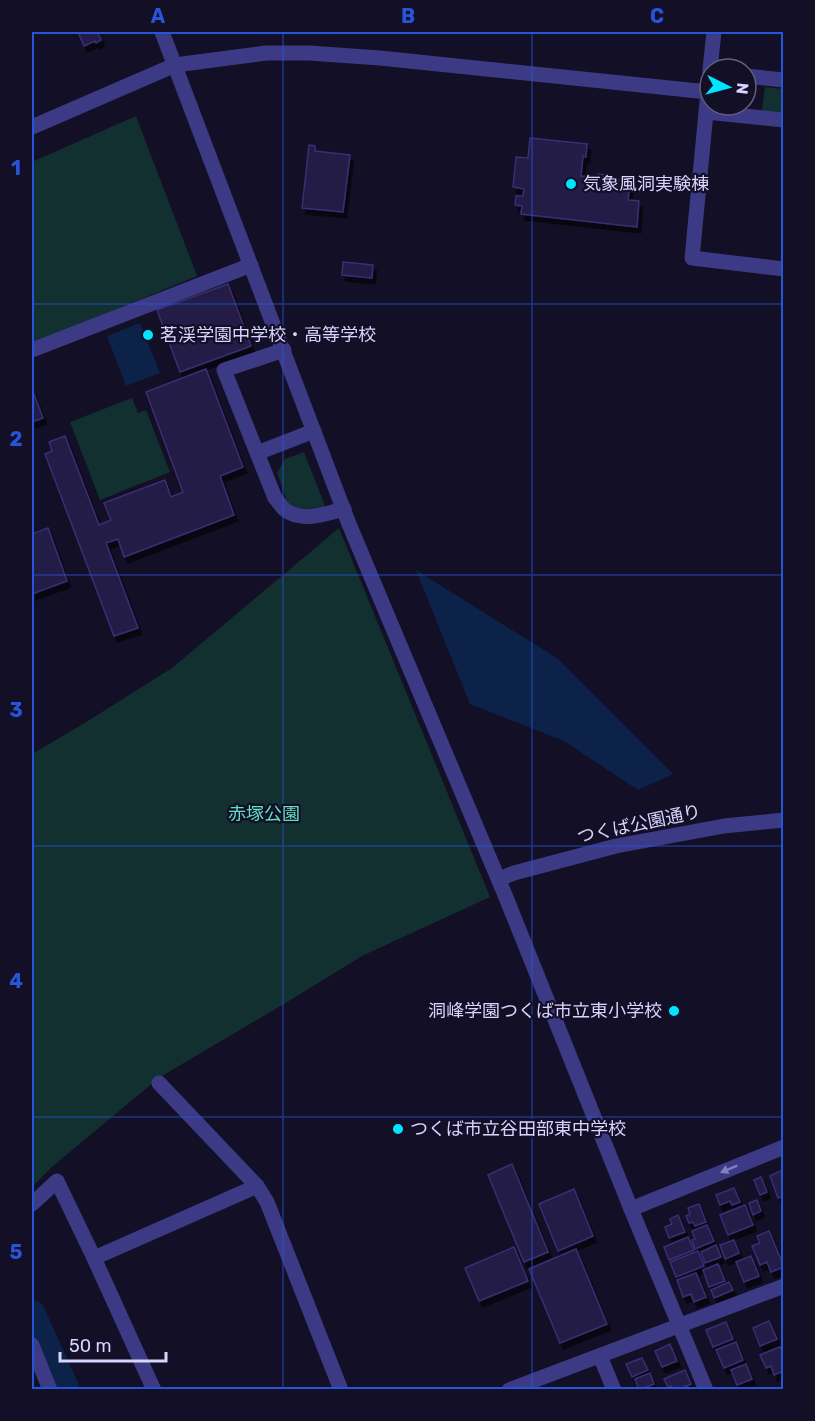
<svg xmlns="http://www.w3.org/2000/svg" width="815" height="1421" font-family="Rubik,'Noto Sans JP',sans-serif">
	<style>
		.green { fill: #12302f }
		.water { fill: #0c2248 }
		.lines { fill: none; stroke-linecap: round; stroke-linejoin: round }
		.river { stroke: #0c2248; stroke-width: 26 }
		.building { fill: #241b47; stroke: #3b2d73; stroke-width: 1.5; filter: url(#shadow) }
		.minor { stroke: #3d3a85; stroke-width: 15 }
		.oneway { fill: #837fbc }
		.grid { fill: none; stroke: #2655da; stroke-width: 1.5; stroke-opacity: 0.55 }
		.poi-dot { fill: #00e5ff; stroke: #130f26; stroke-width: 2 }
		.labels { text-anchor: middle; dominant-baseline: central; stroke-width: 4.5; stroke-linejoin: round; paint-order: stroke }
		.poi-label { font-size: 18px; fill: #d9d4ff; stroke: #130f26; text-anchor: start }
		.park-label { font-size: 18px; fill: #5fe0c0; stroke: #130f26 }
		.street-label { font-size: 18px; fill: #d9d4ff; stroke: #130f26 }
		.neatline { fill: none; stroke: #2655da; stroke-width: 2 }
		.grid-label { font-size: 20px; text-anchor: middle; font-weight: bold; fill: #2655da }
	</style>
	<defs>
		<filter id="shadow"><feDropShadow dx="3.5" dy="6" stdDeviation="0" flood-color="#0009"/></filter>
	</defs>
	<rect width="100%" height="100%" fill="#130f26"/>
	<!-- green -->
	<g class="green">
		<path d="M765,87L783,89V113L762,111Z"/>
		<path d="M136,116L197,276L32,344V162Z"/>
		<path d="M132,398L138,413L146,410L170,472L100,500L70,422Z"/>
		<path d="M304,452L325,506L299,510L288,503L277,473L285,459Z"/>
		<path d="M339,528L490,897L362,956L284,1004L160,1077L53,1166L32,1187V754L83,724L172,668Z"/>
	</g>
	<!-- water -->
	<g class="water">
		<path d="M140,323L160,373L126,386L107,336Z"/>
		<path d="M416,570L557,658L673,774L638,790L564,741L470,704Z"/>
	</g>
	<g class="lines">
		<!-- river -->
		<path class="river" d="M32,1313L67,1390"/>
	</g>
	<!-- building -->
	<g class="building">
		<path d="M78,32H97L101,40L96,43L95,41L84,46Z"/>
		<path d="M530,138L587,144L586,157L583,156L581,176L591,177V175L598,176V174L606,175V178L630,181L628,200L639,201L637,227L521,214L522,206L515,205L516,196H523L524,189L513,187L516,157L528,158Z"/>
		<path d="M309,145L315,146V151L350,155L343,212L302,208Z"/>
		<path d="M343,262L373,265L372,278L342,275Z"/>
		<path d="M228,284L251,346L180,372L157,310Z"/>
		<path d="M206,369L243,467L220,476L234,515L124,557L118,539L106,543L138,628L114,636L45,454L52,451L49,442L65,436L99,525L111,520L104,503L165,480L171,497L183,492L146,392Z"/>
		<path d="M32,389L43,418L32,422Z"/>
		<path d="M48,528L67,581L32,594V534Z"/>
		<path d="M512,1164L548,1252L524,1262L488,1175Z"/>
		<path d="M783,1170L784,1196L778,1198L770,1176Z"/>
		<path d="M761,1177L767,1192L760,1195L754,1180Z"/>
		<path d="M734,1188L740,1202L732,1205L730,1201L720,1205L716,1195Z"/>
		<path d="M574,1189L593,1236L558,1251L539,1204Z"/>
		<path d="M757,1200L761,1211L753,1215L749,1203Z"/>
		<path d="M699,1204L706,1222L695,1226L693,1222L689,1223L686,1216L690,1214L688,1208Z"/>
		<path d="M745,1205L753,1225L728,1235L720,1215Z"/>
		<path d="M678,1215L685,1232L669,1238L665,1227L672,1224L670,1219Z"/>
		<path d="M707,1225L714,1241L695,1249L692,1240L695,1239L692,1231Z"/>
		<path d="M769,1231L784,1267L771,1272L767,1262L760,1265L752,1246L760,1243L757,1236Z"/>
		<path d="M688,1237L694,1250L669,1260L664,1247Z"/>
		<path d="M734,1240L739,1253L725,1259L720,1245Z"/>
		<path d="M716,1245L721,1257L705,1263L701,1252Z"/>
		<path d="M514,1247L528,1281L479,1301L465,1268Z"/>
		<path d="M576,1249L607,1324L560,1343L529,1269Z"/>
		<path d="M698,1251L704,1266L676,1277L670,1262Z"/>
		<path d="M751,1256L759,1276L744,1282L736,1262Z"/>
		<path d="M718,1264L725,1281L709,1287L703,1270Z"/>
		<path d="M696,1273L706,1297L694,1302L691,1294L683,1297L677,1280Z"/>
		<path d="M729,1282L733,1290L714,1298L711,1290Z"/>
		<path d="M769,1321L777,1339L760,1346L753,1328Z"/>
		<path d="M726,1322L733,1339L713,1347L706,1330Z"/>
		<path d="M736,1342L743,1360L724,1368L716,1350Z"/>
		<path d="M670,1344L677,1361L662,1367L655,1351Z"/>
		<path d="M780,1347L784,1355V1371L774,1375L771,1366L766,1368L760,1355Z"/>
		<path d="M642,1358L648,1370L632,1377L626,1364Z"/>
		<path d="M746,1364L752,1379L737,1385L731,1370Z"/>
		<path d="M685,1370L691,1384L678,1390H672L671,1386L668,1387L664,1379Z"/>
		<path d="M650,1373L654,1384L639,1390L635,1379Z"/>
	</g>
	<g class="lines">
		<!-- minor -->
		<g class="minor">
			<path d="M162,32L349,524L505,895L631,1209L706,1390"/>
			<path d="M710,69L714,32"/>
			<path d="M710,71L692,258L784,269"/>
			<path d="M746,76L784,80"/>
			<path d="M706,112L784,120"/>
			<path d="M32,127L175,65L266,53H309L380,58L708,92"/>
			<path d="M32,350L251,265"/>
			<path d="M284,350L224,370L275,498C278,501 281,506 284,509C301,523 325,514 344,509"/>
			<path d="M257,453L314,431"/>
			<path d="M504,877L514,873L616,846L724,826L784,820"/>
			<path d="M159,1083L257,1186L267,1202L341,1390"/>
			<path d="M32,1204L57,1181L94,1258L154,1390"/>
			<path d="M631,1209L784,1147"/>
			<path d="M94,1258L257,1186"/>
			<path d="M32,1345L50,1390"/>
			<path d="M600,1356L614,1390"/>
			<path d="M509,1390L784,1286"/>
		</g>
	</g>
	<!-- one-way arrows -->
	<defs><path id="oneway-solid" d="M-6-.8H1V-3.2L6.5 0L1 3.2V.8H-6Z" transform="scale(1.5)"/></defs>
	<use class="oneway" href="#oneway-solid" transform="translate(729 1169) rotate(158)"/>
	<!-- grid -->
	<path class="grid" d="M283,32V1390M532,32V1390M32,304H784M32,575H784M32,846H784M32,1117H784"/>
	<!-- markers -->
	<g class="poi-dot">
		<circle cx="571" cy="184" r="6"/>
		<circle cx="148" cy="335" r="6"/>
		<circle cx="674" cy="1011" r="6"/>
		<circle cx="398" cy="1129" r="6"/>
	</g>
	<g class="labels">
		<!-- poi labels -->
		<g class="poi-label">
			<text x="583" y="184">気象風洞実験棟</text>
			<text x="160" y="335">茗渓学園中学校・高等学校</text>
			<text x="662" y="1011" text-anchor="end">洞峰学園つくば市立東小学校</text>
			<text x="410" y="1129">つくば市立谷田部東中学校</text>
		</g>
		<!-- park labels -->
		<g class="park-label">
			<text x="264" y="814">赤塚公園</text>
		</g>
		<!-- street labels -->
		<g class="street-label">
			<text transform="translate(639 824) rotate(-12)">つくば公園通り</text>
		</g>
	</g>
	<!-- border -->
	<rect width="815" height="1421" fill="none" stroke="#130f26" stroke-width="66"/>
	<!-- north arrow -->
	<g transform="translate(728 87) rotate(96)"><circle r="28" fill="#130f26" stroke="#625e7d" stroke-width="1.5"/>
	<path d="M0-4.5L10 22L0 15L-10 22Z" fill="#00e5ff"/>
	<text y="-9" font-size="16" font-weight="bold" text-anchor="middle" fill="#d9d4ff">N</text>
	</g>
	<!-- scale -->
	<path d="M60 1352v9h106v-9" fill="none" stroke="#d9d4ff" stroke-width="3"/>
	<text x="69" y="1352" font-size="18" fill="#d9d4ff" stroke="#130f26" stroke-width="4.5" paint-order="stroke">50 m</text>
	<rect x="33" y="33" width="749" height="1355" class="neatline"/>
	<g class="grid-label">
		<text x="158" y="23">A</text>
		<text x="408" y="23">B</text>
		<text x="657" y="23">C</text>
		<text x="16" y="175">1</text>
		<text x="16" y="446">2</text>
		<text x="16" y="717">3</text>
		<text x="16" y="988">4</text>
		<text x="16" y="1259">5</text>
	</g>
</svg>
